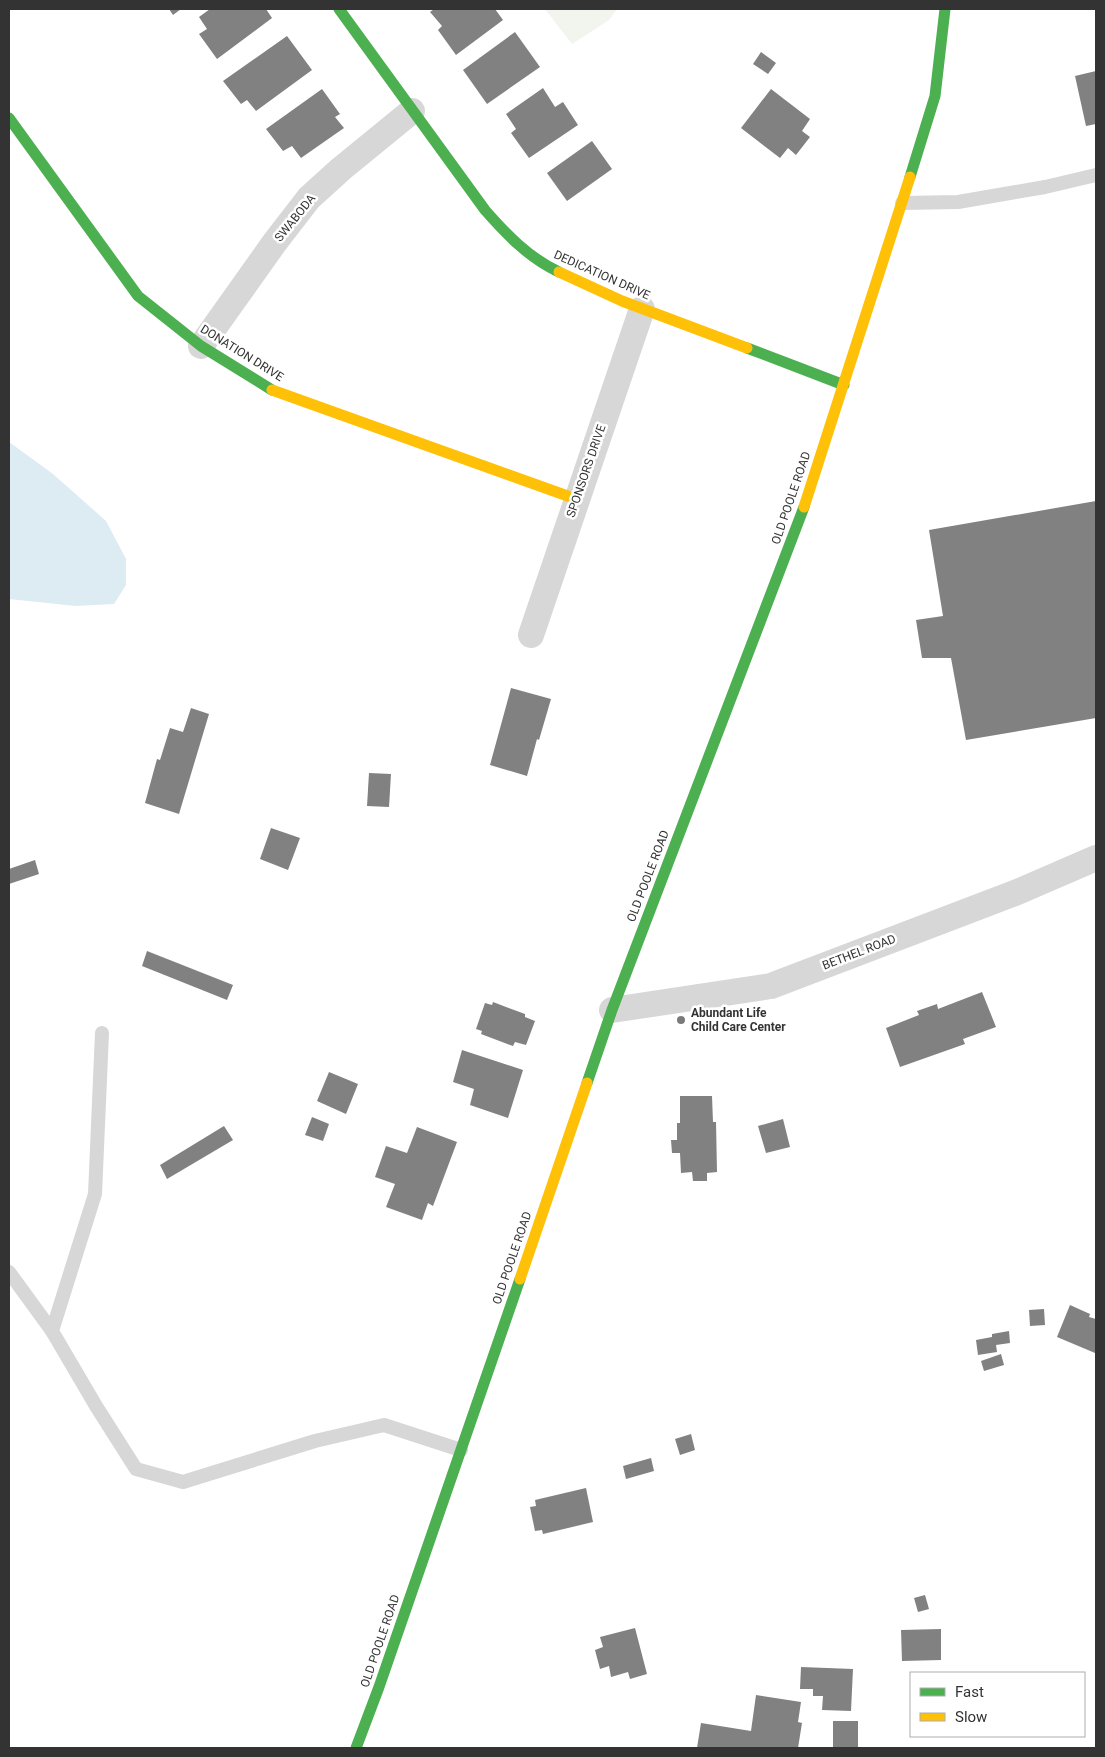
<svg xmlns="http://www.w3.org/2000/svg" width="1105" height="1757" font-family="Roboto,sans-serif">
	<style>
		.green { fill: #f1f5ed }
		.water { fill: #ddebf3 }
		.building { fill: #818181 }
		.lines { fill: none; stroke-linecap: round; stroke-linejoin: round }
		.lane { stroke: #d7d7d7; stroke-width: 14 }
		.street { stroke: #d7d7d7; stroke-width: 26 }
		.fast { stroke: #4caf50; stroke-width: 11 }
		.slow { stroke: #ffc107; stroke-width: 11 }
		.poi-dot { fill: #7a7a7a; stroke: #fff; stroke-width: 2 }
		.labels { text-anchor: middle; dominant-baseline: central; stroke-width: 5; stroke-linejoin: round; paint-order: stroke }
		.street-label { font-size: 12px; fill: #333; stroke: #fff }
		.poi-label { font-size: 12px; font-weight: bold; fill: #333; stroke: #fff; text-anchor: start }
	</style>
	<rect width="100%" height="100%" fill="#fff"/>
	<!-- green -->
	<path class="green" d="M545,9H617L609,20L572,44Z"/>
	<!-- water -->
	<path class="water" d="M9,442L53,474L106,521L126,559V585L114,604L76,606L9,599Z"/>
	<!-- building -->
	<g class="building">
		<path d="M169,9H181L173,15Z"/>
		<path d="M210,9H266L272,18L217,59L199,34L207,29L199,17Z"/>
		<path d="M434,9H495L503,20L456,55L438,30L442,26L430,12Z"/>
		<path d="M515,32L540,67L487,104L463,70Z"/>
		<path d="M287,36L312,70L256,111L247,100L241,104L223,81Z"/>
		<path d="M761,52L776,63L768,74L753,64Z"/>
		<path d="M1096,71V124L1086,126L1075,76Z"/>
		<path d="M543,88L555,107L563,102L578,125L529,158L511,133L516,129L506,114Z"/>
		<path d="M322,89L340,114L335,117L344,128L301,158L292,146L283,151L266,129Z"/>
		<path d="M771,89L810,119L802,131L810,137L796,155L788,148L780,158L741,128Z"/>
		<path d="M592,141L612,169L567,201L547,173Z"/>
		<path d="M1096,501V718L966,740L951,658H922L916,620L943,616L929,530Z"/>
		<path d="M511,688L551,699L539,740L537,739L527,776L490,765Z"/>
		<path d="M191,708L209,714L179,814L145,803L157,759L160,760L170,728L183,732Z"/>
		<path d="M369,773L391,774L389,807L367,806Z"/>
		<path d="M271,828L300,838L288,870L260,859Z"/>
		<path d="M35,860L39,874L9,884V869Z"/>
		<path d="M147,951L233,985L227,1000L142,966Z"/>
		<path d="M982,992L996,1027L963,1039L965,1044L900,1067L886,1028L919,1015L917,1011L937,1004L938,1009Z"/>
		<path d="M493,1002L525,1014V1017L535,1021L526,1045L515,1042L513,1046L481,1034L482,1031L476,1029L485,1003L492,1005Z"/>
		<path d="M462,1050L523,1070L508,1118L470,1105L474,1089L453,1082Z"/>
		<path d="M329,1072L358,1084L346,1114L317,1101Z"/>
		<path d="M680,1096H712L713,1122H716L717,1172L707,1173V1181H693L692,1172L681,1173L680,1153H672L671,1140H677V1123H680Z"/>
		<path d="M312,1117L329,1124L323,1141L305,1135Z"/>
		<path d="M783,1119L790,1147L766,1153L758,1126Z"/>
		<path d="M224,1126L233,1140L167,1179L160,1165Z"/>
		<path d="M417,1127L457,1142L433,1206L428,1203L422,1220L386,1207L395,1184L375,1177L386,1146L407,1153Z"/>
		<path d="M1070,1305L1090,1314L1089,1317L1096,1319L1095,1353L1057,1337Z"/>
		<path d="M1044,1309L1045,1325L1030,1326L1029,1310Z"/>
		<path d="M1009,1331L1010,1343L996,1345L997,1352L978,1355L976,1340L992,1337V1334Z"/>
		<path d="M1001,1354L1004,1365L984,1371L981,1361Z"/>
		<path d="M691,1434L695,1450L680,1455L675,1439Z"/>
		<path d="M651,1458L654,1471L626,1479L623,1466Z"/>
		<path d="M586,1488L593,1522L543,1534L542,1530L535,1531L530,1507L536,1506L535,1500Z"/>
		<path d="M925,1595L929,1609L918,1612L914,1598Z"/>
		<path d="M635,1628L647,1674L630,1679L628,1672L611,1677L609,1666L600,1669L595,1650L603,1647L600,1637Z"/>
		<path d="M941,1629V1660L902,1661L901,1630Z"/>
		<path d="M801,1667L853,1669L851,1711L822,1710L823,1696H813V1689H800Z"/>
		<path d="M756,1695L801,1702L798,1722L802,1723L798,1748H697L701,1723L751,1731Z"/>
		<rect x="833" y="1721" width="25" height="27"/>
	</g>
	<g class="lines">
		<!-- lane -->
		<g class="lane">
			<path d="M902,203L958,202L1045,187L1096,175"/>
			<path d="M102,1033L95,1194L52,1331L96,1406L136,1469L183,1482L315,1441L384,1425L461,1450"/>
			<path d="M9,1272L52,1331"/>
		</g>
		<!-- street -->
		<g class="street">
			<path d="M201,346L275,242L309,198L341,169L412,111"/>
			<path d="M531,635L642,309"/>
			<path d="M612,1010L771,986L1015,893L1096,858"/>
		</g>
		<!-- fast -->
		<g class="fast">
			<path d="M339,9L485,210C506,234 529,258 559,272"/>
			<path d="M9,118L138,296L201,346L272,390"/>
			<path d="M910,177L935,96L945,9"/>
			<path d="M747,348L844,385"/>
			<path d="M587,1083L612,1010L804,507"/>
			<path d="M356,1748L379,1687L520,1279"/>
		</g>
		<!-- slow -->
		<g class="slow">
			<path d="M559,272L622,301L747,348"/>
			<path d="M272,390L576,499"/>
			<path d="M804,507L910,177"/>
			<path d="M520,1279L587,1083"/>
		</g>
	</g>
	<!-- markers -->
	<circle class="poi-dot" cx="681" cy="1020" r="5"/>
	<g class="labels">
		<!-- street labels -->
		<g class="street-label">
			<text transform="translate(295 218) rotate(-51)">SWABODA</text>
			<text transform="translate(602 275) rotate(24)">DEDICATION DRIVE</text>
			<text transform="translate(242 353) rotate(32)">DONATION DRIVE</text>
			<text transform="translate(586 471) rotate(-71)">SPONSORS DRIVE</text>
			<text transform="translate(791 498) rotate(-71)">OLD POOLE ROAD</text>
			<text transform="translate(648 876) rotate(-69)">OLD POOLE ROAD</text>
			<text transform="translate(859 952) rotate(-21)">BETHEL ROAD</text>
			<text transform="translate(512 1258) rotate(-71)">OLD POOLE ROAD</text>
			<text transform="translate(380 1641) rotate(-71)">OLD POOLE ROAD</text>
		</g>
		<!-- poi labels -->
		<g class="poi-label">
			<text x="691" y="1013">Abundant Life<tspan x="691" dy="14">Child Care Center</tspan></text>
		</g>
	</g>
	<!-- border -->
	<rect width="1105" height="1757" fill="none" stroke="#333333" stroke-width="20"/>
	<!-- legend -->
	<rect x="910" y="1672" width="175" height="65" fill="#ffffff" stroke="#adadad"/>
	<rect x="920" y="1688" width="25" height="8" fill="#4caf50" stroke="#adadad"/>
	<text x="955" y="1697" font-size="15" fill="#333333">Fast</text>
	<rect x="920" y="1713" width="25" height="8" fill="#ffc107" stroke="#adadad"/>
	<text x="955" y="1722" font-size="15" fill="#333333">Slow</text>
</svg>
